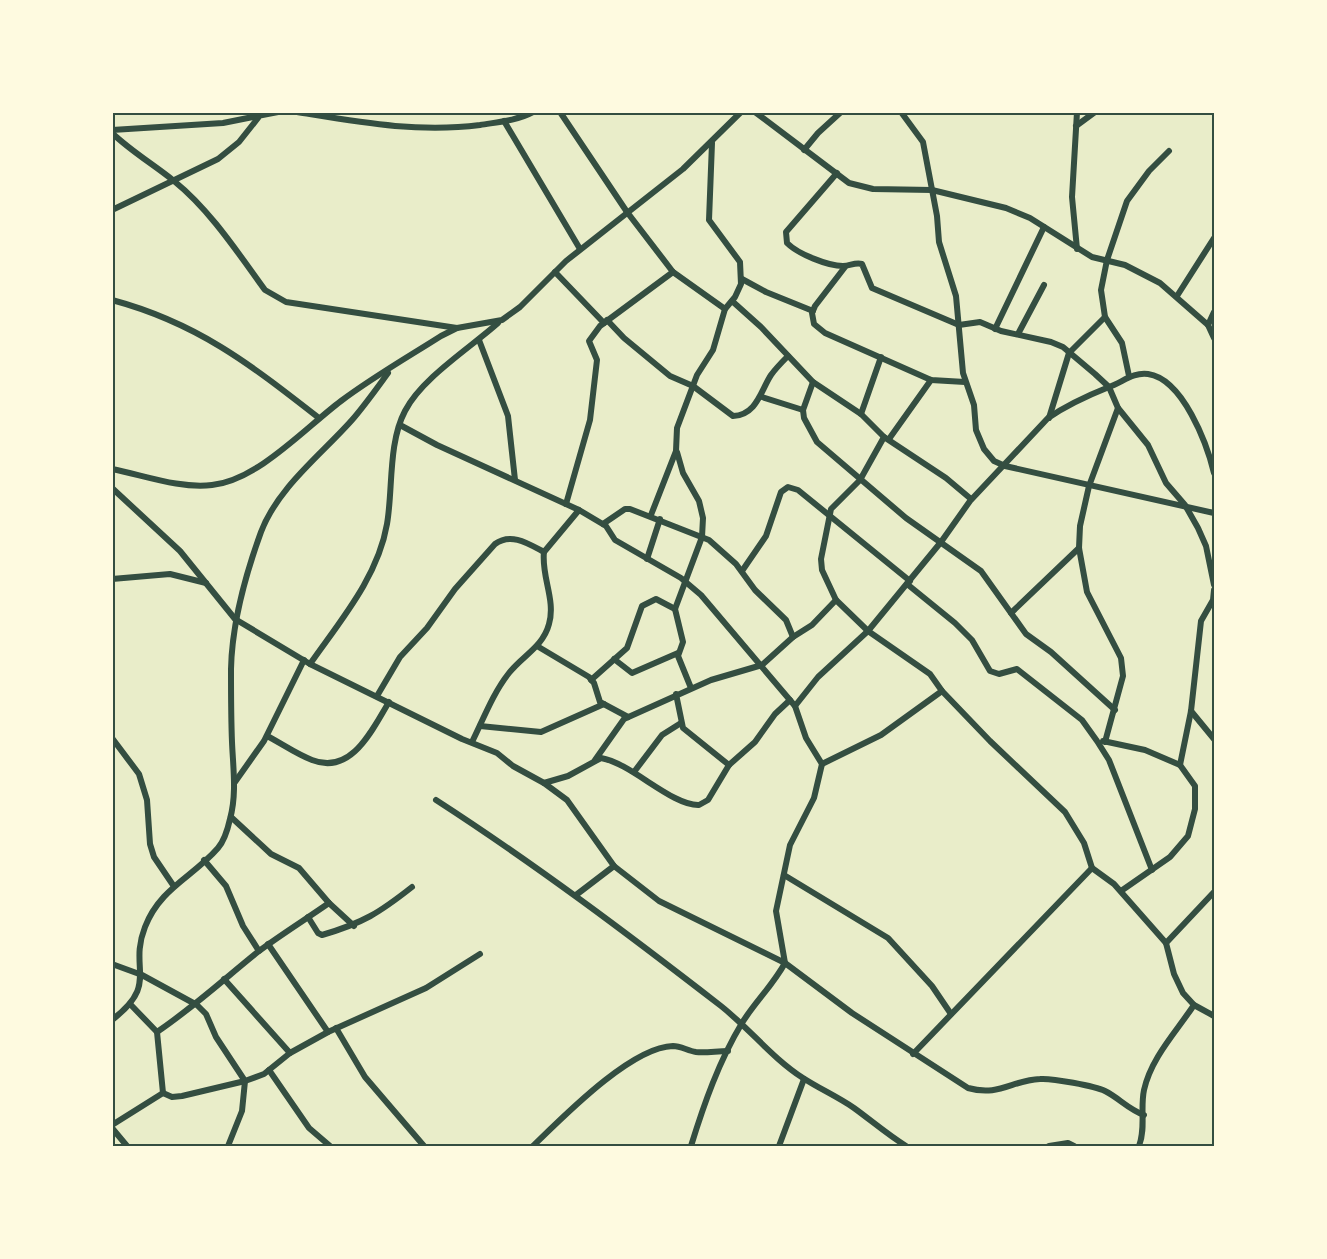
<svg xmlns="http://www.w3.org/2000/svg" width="1327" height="1259" font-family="'Source Sans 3',sans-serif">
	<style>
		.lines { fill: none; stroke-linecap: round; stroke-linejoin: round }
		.minor { stroke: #344e41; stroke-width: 6 }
		.neatline { fill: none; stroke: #344e41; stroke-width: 2 }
	</style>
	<rect width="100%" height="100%" fill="#e9edc9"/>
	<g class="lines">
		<!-- minor -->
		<g class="minor">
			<path d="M297,112C359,122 417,133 480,125C498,122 516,121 533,112"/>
			<path d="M560,112L627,212L673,272L725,309"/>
			<path d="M755,112L849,183L873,189L932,190L1006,208L1030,218L1092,257L1125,265L1160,283L1208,325"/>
			<path d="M901,112L923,142L937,216L939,242L956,296L963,373L974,405L976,430L984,449L994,461L1005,466L1214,513"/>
			<path d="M1077,112L1072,197L1077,249"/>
			<path d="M504,121L580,249"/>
			<path d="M1076,126L1095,112"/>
			<path d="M112,130L223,123L278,112"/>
			<path d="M112,133C132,152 153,164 174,181C210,210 238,253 265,290L286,302L457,328"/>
			<path d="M804,150L818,133L841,112"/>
			<path d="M837,173L786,232L787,243C798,254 828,266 843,266C850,266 855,262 862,264L872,288L959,325L980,322L1001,331L1051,342L1063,347L1095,374L1109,387L1118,408L1148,445L1166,483L1185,505L1198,528L1206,546L1214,585"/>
			<path d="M112,210L218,159L239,142L258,118"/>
			<path d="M845,267L815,306L812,313L814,324L825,333L931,380L965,382"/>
			<path d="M555,272L604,323"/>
			<path d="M742,279L766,292L813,311"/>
			<path d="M1177,296L1214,238"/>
			<path d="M112,300C198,323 251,365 319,418"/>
			<path d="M732,301L761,327L813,382L861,414L884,437L946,478L971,499"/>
			<path d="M1214,312L1208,325L1214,338"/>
			<path d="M607,320L624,338L670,376L693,386L733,416C757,415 761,390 771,375C776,368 782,362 788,356"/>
			<path d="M995,329L1044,227"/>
			<path d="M1018,334L1044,285"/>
			<path d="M479,340L508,416L515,480"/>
			<path d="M1129,376L1122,343L1105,317L1101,290L1107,260L1127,201L1149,171L1169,151"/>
			<path d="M813,382L803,410L804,418L817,442L906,518L981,571L1026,634L1051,652L1115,710"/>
			<path d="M762,397L803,410"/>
			<path d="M861,414L881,357"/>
			<path d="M1049,418L1069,353L1105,317"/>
			<path d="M400,425L437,445L579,510L606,526L615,540L681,578L701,595L795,706L806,738L822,764L814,798L790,845L776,911L785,963C773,985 755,1002 742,1023C719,1061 704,1104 691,1146"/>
			<path d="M884,437L860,480L831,509L821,559L822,570L836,600L868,631L930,674L942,691L990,741L1065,812L1084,843L1092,868L1114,884L1166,943L1174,974L1183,993L1194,1005L1214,1016"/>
			<path d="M889,439L931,380"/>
			<path d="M677,452L683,473L699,501L703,518L702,537L675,609L683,642L678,656L691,688"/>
			<path d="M112,469C143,475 180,489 212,485C258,480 305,428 341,401C373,377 408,357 441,336L457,328L502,320L520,307L566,261L683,169L741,112"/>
			<path d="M112,488L180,551L235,619L310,664L462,739L497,753L513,766L544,783L567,800L614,866L659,901L785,963L852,1013L968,1088C999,1097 1012,1080 1040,1079C1052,1078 1095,1086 1105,1091C1119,1098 1128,1109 1144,1115"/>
			<path d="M566,504L590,420L597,360L589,341L600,326L673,272"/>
			<path d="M651,515L676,451L677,428L697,375L713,350L725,309L735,297L741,284L740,262L709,220L712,143"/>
			<path d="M603,524L625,509H630L709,540L736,564L755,590L786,620L793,637"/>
			<path d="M647,559L660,519"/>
			<path d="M742,571L766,536L781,492L788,487L798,490L910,581"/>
			<path d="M112,579L170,574L206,583"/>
			<path d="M907,584L955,623L972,640L990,671L999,674L1017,669L1082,720L1097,741L1109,760L1152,870"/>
			<path d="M1011,613L1079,548"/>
			<path d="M537,646L589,677L594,683L600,702L628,717"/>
			<path d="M614,659L632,673L678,653"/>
			<path d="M310,664C340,621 378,577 387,524C393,490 388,443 405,411C422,378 470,348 498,323"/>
			<path d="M591,680L627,648L642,606L656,599L675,609"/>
			<path d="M676,694L683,728L729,765"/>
			<path d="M377,696L400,657L427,628L455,589L495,544C511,532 529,544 544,552"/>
			<path d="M795,706L818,677L868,631L941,542L970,501L1048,418C1067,405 1089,395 1109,387C1123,382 1133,372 1148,374C1183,379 1207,444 1214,473"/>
			<path d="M1191,711L1214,739"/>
			<path d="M480,726L541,732L604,704"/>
			<path d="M267,736C281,743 296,754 312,760C352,776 373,728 389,702"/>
			<path d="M112,738L139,774L147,800L150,844L154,857L173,885"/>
			<path d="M1103,741L1145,750L1180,765L1195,786V809L1188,836L1170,857L1121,891"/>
			<path d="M472,742C483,720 493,693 509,673C522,656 543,647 549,624C556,600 541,576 544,552L579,510"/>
			<path d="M1105,742L1123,676L1121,658L1087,592L1079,548L1080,526L1089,486L1118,408"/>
			<path d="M595,760L624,719L711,680L762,665L793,637L812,625L836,600"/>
			<path d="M822,764L881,735L942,691"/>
			<path d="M1180,765L1191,711L1201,621L1213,600L1214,590"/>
			<path d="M634,772L662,735L681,723"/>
			<path d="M235,782L264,741L304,660"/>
			<path d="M544,783L568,776L601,758C631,763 672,806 699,805L708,800L729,765L755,742L775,714L790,700"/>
			<path d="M436,800C535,864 628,934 721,1006C750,1029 772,1058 803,1078C820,1089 838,1097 854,1108C872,1121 888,1135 906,1146"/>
			<path d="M231,817L271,854L299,868L329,903L354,926"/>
			<path d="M204,860L226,886L243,926L259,951"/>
			<path d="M784,875L888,938L932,986L951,1014"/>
			<path d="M576,895L614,866"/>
			<path d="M308,917L318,933L322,935C363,923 379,913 412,887"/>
			<path d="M1166,943L1214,892"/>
			<path d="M268,944L328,1032"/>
			<path d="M112,964L142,975L197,1005L206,1014L216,1037L245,1081L242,1111L228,1146"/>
			<path d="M224,979L290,1053"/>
			<path d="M131,1005L157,1032L163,1093"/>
			<path d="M112,1020C160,983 128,970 145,927C160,888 193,877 218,848C224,841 228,828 230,819C237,794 233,767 232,742C231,718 231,693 231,669C232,622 245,576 261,532C278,487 322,454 352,420C365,405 377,388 388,373"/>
			<path d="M336,1028L365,1077L424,1146"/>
			<path d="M157,1032C194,1007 224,979 259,951C282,934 306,919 329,903"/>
			<path d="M913,1054L1092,868"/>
			<path d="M269,1070L309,1128L330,1146"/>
			<path d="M163,1093L172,1097L182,1096L245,1081L264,1074L290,1053L328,1032L426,988L480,954"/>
			<path d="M112,1125L163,1093"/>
			<path d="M112,1128L127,1146"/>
			<path d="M533,1146C563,1117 631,1047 673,1046C681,1046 688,1051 696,1052C706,1053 717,1051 728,1051"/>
			<path d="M779,1146L804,1079"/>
			<path d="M1049,1146L1068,1143L1074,1146"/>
			<path d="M1139,1146C1146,1128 1140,1109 1144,1090C1151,1058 1176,1032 1194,1005"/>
		</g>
	</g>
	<!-- border -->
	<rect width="1327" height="1259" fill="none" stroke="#fefae0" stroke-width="228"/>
	<rect x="114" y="114" width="1099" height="1031" class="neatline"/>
</svg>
